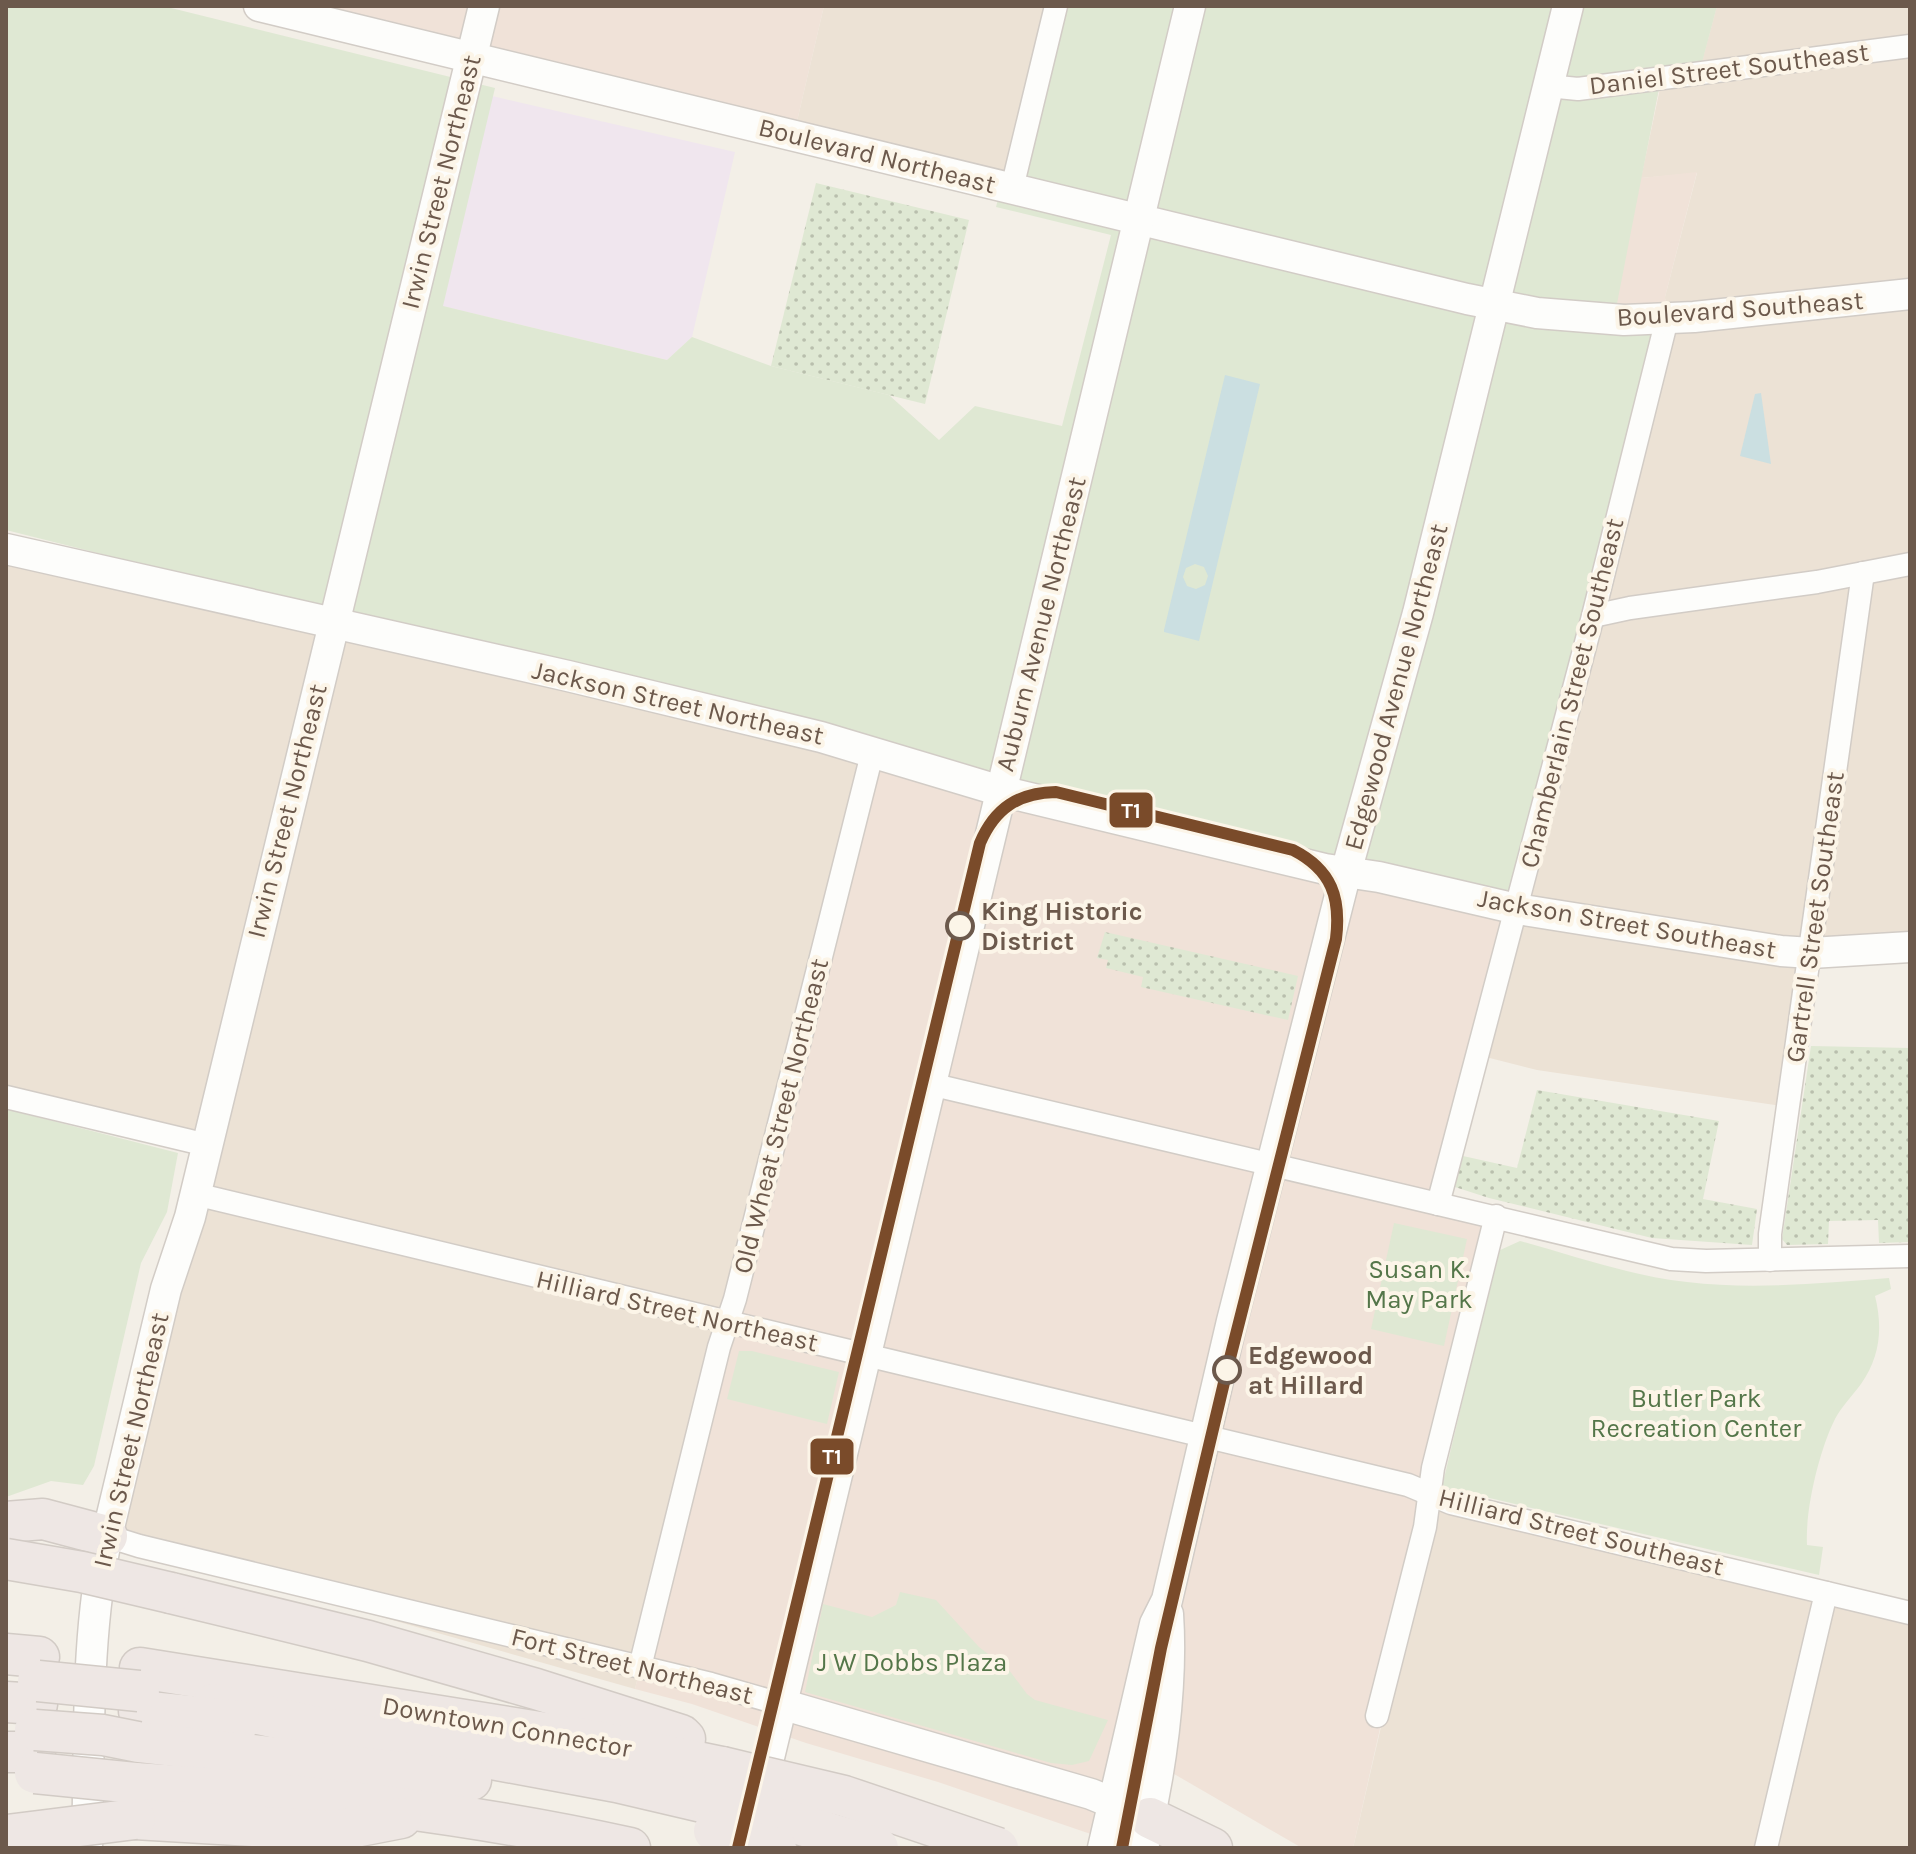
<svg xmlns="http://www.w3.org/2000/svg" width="1916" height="1854" font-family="Karla,sans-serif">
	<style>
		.residential { fill: #ece2d5 }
		.commercial { fill: #f0e2d8 }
		.education { fill: #f0e6ee }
		.grass { fill: url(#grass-dots) }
		.green { fill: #dfe8d3 }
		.water { fill: #cbdfe1; fill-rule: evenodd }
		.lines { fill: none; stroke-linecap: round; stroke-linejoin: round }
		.street-casing { stroke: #d2ccc6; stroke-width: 25 }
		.secondary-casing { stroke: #d2ccc6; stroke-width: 33 }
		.highway-casing { stroke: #d2cbc5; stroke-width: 43 }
		.street { stroke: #fdfdfb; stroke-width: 22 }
		.secondary { stroke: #fdfdfb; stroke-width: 30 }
		.highway { stroke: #eee7e4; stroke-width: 40 }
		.highway-bridge-casing { stroke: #d2cbc5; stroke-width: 43; stroke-linecap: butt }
		.highway-bridge { stroke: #eee7e4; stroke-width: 40 }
		.tram-1-casing { stroke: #fcf5e8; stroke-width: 18 }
		.tram-1 { stroke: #7a4b2a; stroke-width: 12 }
		.stop-dot { fill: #fcf5e8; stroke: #6c594c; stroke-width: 4 }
		.labels { text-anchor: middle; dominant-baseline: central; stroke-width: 8; stroke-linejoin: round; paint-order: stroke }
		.street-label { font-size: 26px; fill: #6c594c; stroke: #fcf5e8 }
		.stop-label { font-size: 26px; font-weight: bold; fill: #6c594c; stroke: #fcf5e8; text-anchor: start }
		.park-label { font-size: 26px; fill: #547649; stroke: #fcf5e8 }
		.line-badge { stroke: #fcf5e8; stroke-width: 3 }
		.badge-label { font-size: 22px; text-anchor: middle; font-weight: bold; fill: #fff }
	</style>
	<defs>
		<pattern id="grass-dots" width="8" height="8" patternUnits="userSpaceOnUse" patternTransform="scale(2)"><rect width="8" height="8" fill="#dfe8d3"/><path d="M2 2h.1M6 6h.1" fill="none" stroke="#b9bfad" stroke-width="1.8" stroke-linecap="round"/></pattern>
	</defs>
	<rect width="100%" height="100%" fill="#f3efe7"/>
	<!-- residential -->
	<g class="residential">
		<path d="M824,6H1190L1136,216L794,134Z"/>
		<path d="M1717,6H1910V947L1811,953L1788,1107L1537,1070L1478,1055L1667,319L1665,297L1697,173L1641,178L1662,79L1699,73Z"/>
		<path d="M6,561L862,755L635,1689L110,1540L217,1145L6,1100Z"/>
		<path d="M1433,1502L1910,1610V1848H1353Z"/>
	</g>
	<!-- commercial -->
	<g class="commercial">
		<path d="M258,6H824L794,134Z"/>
		<path d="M1190,6H1717L1699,74L1661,79L1641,178L1697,172L1665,297L1667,319L1438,1204L1496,1216L1353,1848H1302L1143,1756L1120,1844L938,1782L806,1743L692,1704L635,1689L862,755L1170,832Z"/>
	</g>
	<!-- education -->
	<path class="education" d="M492,96L735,152L692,337L667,360L442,306Z"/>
	<!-- grass -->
	<g class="grass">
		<path d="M816,183L969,220L925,404L771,366Z"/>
		<path d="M1105,932L1298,976L1288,1020L1141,987L1143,977L1106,968L1108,960L1097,958Z"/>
		<path d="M1811,1046L1910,1048V1242L1879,1243L1878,1220L1829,1221L1828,1244L1787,1245L1782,1239Z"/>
		<path d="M1537,1090L1719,1121L1703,1199L1757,1209L1752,1245L1652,1238L1489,1198L1455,1187L1463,1156L1517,1168Z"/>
	</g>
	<!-- green -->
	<g class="green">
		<path d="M6,6H163L495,88L443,306L667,360L692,337L771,366L889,395L939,440L975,406L1062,426L1111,235L996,207L1048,6H1717L1699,74L1662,79L1658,93L1614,319H1667L1517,909L6,530Z"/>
		<path d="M6,1109L178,1153L167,1212L141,1263L94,1466L83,1485L51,1481L6,1497Z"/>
		<path d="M1394,1223L1467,1239L1444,1346L1371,1329Z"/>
		<path d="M1520,1241C1574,1256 1631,1276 1687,1282C1754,1290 1822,1283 1889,1278L1891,1289L1875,1296C1883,1328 1880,1357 1861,1384C1852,1396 1842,1406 1835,1419C1819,1451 1805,1510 1807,1545L1823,1547L1819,1575L1442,1487L1498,1251Z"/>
		<path d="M739,1351H752L839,1372L827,1424L727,1399Z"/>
		<path d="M900,1592L936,1600L979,1647L1009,1670L1027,1694L1035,1700L1108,1720L1089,1761L1072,1765L1051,1763L805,1692L823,1604L872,1617L896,1605Z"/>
	</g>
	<!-- water -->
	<g class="water">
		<path d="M1225,375L1260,384L1199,641L1164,632V630ZM1195,564L1204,567L1208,576L1205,585L1196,589L1187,586L1183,577L1186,568Z"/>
		<path d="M1761,393L1771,464L1740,456L1755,394Z"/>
	</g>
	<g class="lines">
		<defs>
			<g id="street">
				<path d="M1548,86L1578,89L1910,46"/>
				<path d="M1012,188L1056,6"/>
				<path d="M1593,616L1630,608L1817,582L1910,564"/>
				<path d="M930,1084L1671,1259L1706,1261L1910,1256"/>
				<path d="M6,1097L207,1145"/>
				<path d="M195,1194L1408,1485L1451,1503L1910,1613"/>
				<path d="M1438,1204L1593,616L1667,319"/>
				<path d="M1770,1260V1234L1863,573"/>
				<path d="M107,1536L139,1546L711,1684L781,1704"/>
				<path d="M640,1667L719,1347L735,1299L873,750"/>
				<path d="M1377,1716L1425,1527L1433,1468L1496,1216"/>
				<path d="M1766,1848L1826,1593"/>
			</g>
			<g id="secondary">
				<path d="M259,6L1467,299L1537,313L1624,320L1694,317L1910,294"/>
				<path d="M6,549L568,676L821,737L1001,791L1325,869L1379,877L1517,909L1781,951L1811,953L1910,947"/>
				<path d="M781,1704L1091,1794L1130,1810"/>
				<path d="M760,1795L1190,6"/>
				<path d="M87,1848C90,1745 85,1637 107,1536L166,1289L190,1217L484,6"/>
				<path d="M1103,1848L1155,1624L1167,1600L1232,1321L1346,872L1418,613L1568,6"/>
				<path d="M1143,1848C1160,1776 1173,1688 1168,1614"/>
			</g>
			<g id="highway">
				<path d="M6,1522L43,1519L107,1536"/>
				<path d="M171,1593L368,1641L536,1689L681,1735L685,1739"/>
				<path d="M6,1654L39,1657"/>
				<path d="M140,1668L596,1741L722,1767"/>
				<path d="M6,1702L37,1704"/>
				<path d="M213,1704L312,1726L617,1782L711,1804"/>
				<path d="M139,1711L240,1721"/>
				<path d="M138,1742L471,1780"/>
				<path d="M6,1752H35"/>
				<path d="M135,1783C302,1793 467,1812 630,1848"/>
				<path d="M1150,1818L1212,1848"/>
				<path d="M135,1819L334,1831L401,1818"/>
			</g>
		</defs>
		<!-- street casing -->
		<use href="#street" class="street-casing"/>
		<!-- secondary casing -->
		<use href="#secondary" class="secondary-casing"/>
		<!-- highway casing -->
		<use href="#highway" class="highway-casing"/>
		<!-- street -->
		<use href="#street" class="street"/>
		<!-- secondary -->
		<use href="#secondary" class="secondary"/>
		<!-- highway -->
		<use href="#highway" class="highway"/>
		<defs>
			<g id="highway-bridge">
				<path d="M6,1559L82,1572L171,1593"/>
				<path d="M38,1681L139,1691"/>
				<path d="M35,1730L103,1735L138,1742"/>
				<path d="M722,1767L844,1796L998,1848"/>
				<path d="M35,1773L135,1783"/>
				<path d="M711,1804L785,1820L878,1848"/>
				<path d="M714,1831L776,1848"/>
				<path d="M7,1835L135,1819"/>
			</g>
		</defs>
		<!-- highway-bridge casing -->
		<use href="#highway-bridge" class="highway-bridge-casing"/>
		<!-- highway-bridge -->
		<use href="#highway-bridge" class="highway-bridge"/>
		<defs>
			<path id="tram-1" d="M738,1848L980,843C995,808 1018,793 1056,792L1293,850C1332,870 1341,898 1336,939L1227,1370L1161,1648L1122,1848"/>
		</defs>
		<!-- tram-1 casing -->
		<use href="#tram-1" class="tram-1-casing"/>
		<!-- tram-1 -->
		<use href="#tram-1" class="tram-1"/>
	</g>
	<!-- markers -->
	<g class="stop-dot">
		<circle cx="960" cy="926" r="13"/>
		<circle cx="1227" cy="1370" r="13"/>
	</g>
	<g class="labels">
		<!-- street labels -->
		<g class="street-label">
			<text transform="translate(1729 69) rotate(-7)">Daniel Street Southeast</text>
			<text transform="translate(877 156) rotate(14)">Boulevard Northeast</text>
			<text transform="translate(441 182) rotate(-76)">Irwin Street Northeast</text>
			<text transform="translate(1740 309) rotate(-4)">Boulevard Southeast</text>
			<text transform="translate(1041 624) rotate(-76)">Auburn Avenue Northeast</text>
			<text transform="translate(1396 687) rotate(-75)">Edgewood Avenue Northeast</text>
			<text transform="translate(1572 693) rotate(-76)">Chamberlain Street Southeast</text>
			<text transform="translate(678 703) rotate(13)">Jackson Street Northeast</text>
			<text transform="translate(287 811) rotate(-76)">Irwin Street Northeast</text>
			<text transform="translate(1815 917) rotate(-82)">Gartrell Street Southeast</text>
			<text transform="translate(1627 924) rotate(10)">Jackson Street Southeast</text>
			<text transform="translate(781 1116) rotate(-76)">Old Wheat Street Northeast</text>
			<text transform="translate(677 1311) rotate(13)">Hilliard Street Northeast</text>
			<text transform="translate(131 1440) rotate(-77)">Irwin Street Northeast</text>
			<text transform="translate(1581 1532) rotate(14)">Hilliard Street Southeast</text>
			<text transform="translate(632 1666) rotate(14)">Fort Street Northeast</text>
			<text transform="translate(507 1727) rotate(10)">Downtown Connector</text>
		</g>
		<!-- stop labels -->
		<g class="stop-label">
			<text x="981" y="911">King Historic<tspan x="981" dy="30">District</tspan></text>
			<text x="1248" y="1355">Edgewood<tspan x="1248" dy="30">at Hillard</tspan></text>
		</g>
		<!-- park labels -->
		<g class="park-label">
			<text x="1419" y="1269">Susan K.<tspan x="1419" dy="30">May Park</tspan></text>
			<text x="1696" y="1398">Butler Park<tspan x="1696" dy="30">Recreation Center</tspan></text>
			<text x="912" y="1662">J W Dobbs Plaza</text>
		</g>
	</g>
	<g class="line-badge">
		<rect x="1108" y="791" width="46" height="38" rx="8" fill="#7a4b2a"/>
		<rect x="809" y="1437" width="46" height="39" rx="8" fill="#7a4b2a"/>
	</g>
	<g class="badge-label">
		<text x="1131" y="818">T1</text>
		<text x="832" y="1464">T1</text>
	</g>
	<!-- border -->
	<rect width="1916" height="1854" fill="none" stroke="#6c594c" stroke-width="16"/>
</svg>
